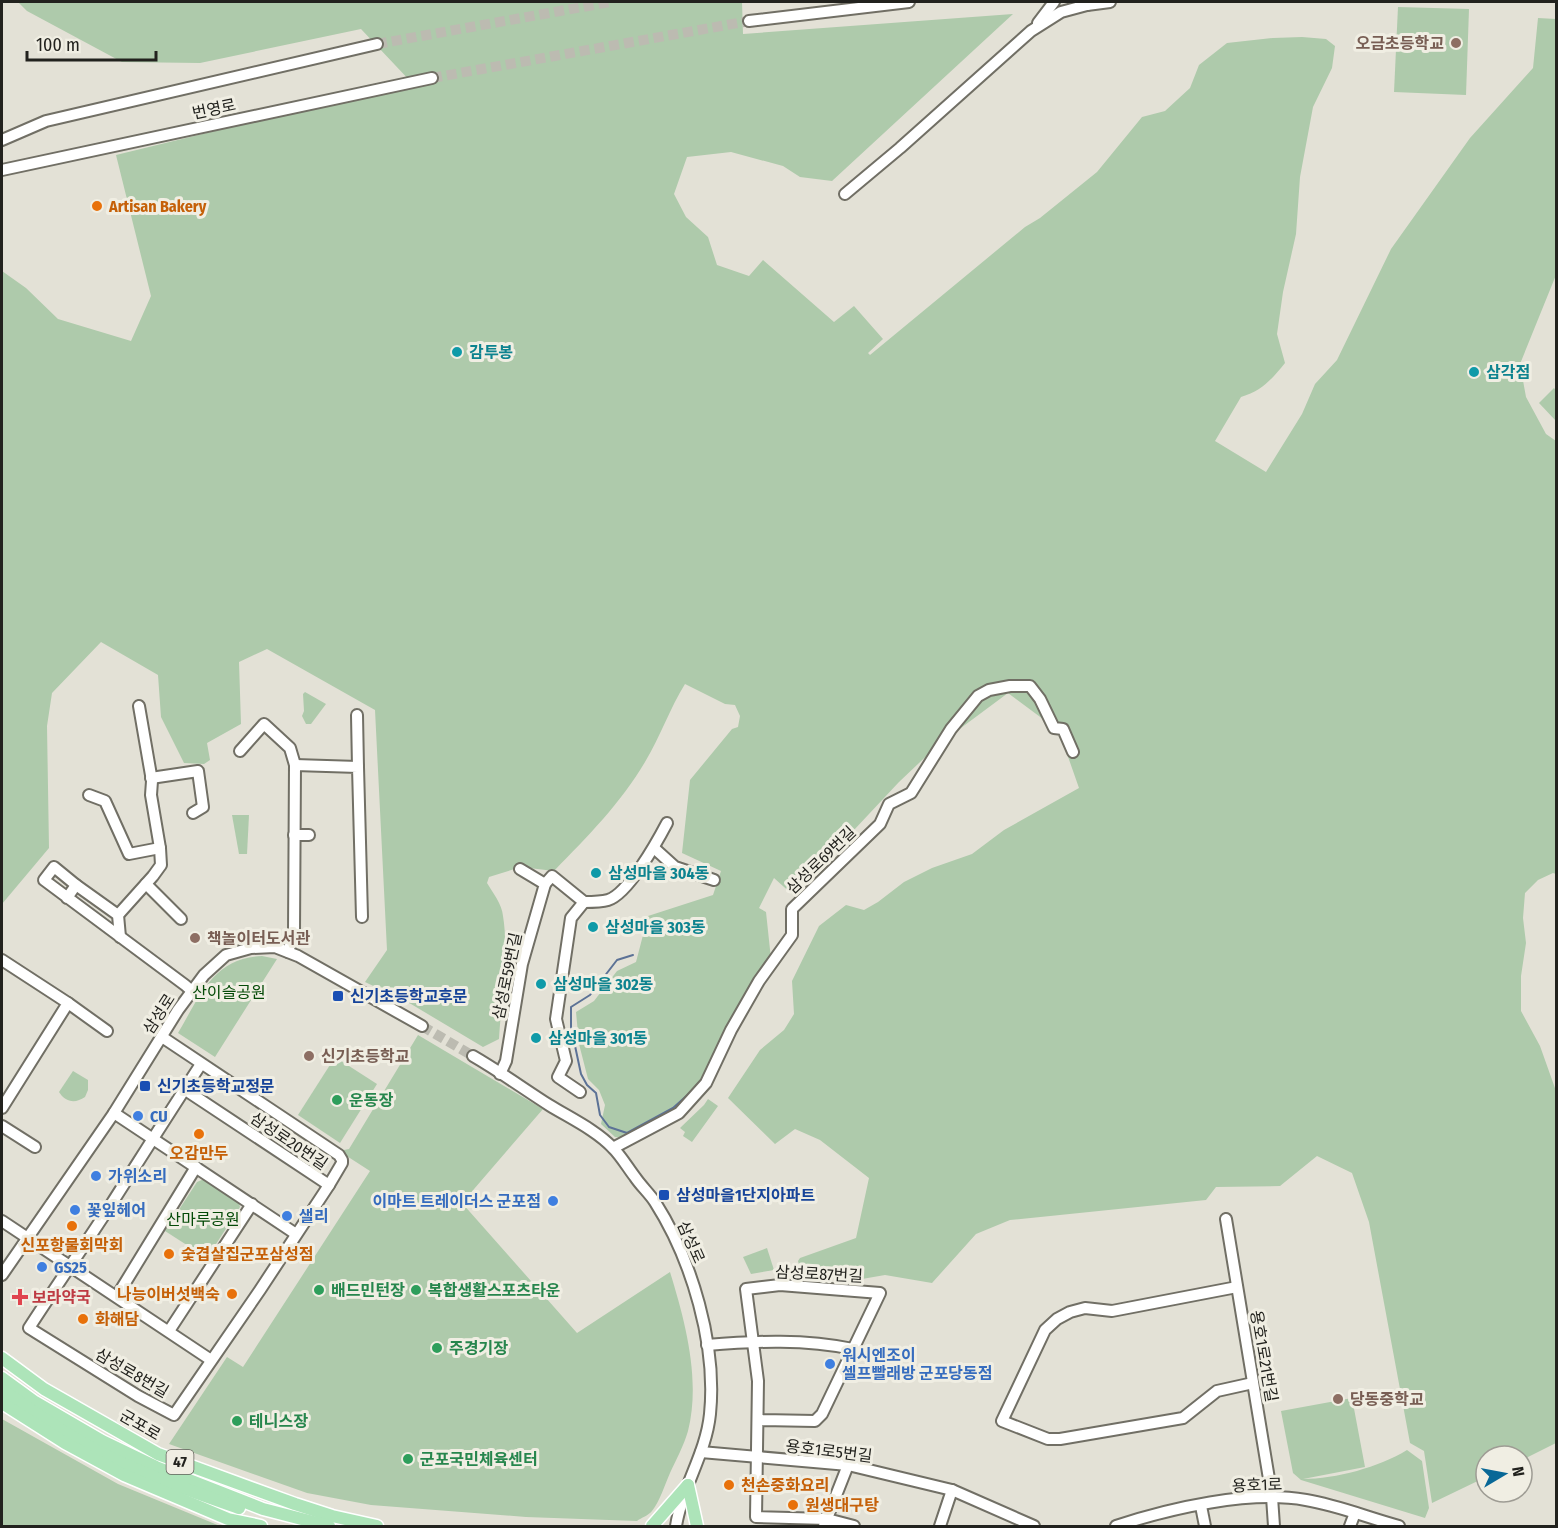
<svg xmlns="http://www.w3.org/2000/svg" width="1558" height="1528" font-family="'Fira Sans Condensed','Noto Sans KR',sans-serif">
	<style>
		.green { fill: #aecaab }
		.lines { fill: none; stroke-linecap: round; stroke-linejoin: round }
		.stream { stroke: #5c7296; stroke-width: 2 }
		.minor-tunnel { stroke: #bcbbb1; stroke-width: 10; stroke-dasharray: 10 5; stroke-linecap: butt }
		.minor-casing { stroke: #716f65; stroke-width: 14 }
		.major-casing { stroke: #fff; stroke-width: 15 }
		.minor { stroke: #fff; stroke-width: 10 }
		.major { stroke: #ade4b9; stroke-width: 12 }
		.education-dot { fill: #8d6e63; stroke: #f0eee3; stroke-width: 2 }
		.food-dot { fill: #e8710a; stroke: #f0eee3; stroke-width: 2 }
		.culture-dot { fill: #0f9aa8; stroke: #f0eee3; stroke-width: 2 }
		.transit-dot { fill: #1a4fb4; stroke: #f0eee3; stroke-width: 2 }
		.leisure-dot { fill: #2e9e5b; stroke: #f0eee3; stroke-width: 2 }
		.shop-dot { fill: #3f7fe0; stroke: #f0eee3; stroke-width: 2 }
		.health-dot { fill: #e0444e; stroke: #f0eee3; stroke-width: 2 }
		.labels { text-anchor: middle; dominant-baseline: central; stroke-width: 6; stroke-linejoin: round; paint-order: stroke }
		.shield { fill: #f0eee3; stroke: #605f59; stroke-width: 1.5 }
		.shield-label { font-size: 15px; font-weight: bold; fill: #22221e }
		.education-label { font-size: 16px; font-weight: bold; fill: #785e54; stroke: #f0eee3; text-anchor: start }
		.street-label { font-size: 16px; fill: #22221e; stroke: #f0eee3 }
		.food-label { font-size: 16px; font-weight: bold; fill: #c56008; stroke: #f0eee3; text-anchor: start }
		.culture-label { font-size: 16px; font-weight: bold; fill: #0d838f; stroke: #f0eee3; text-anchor: start }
		.park-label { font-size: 16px; fill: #044a07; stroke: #f0eee3 }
		.transit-label { font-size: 16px; font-weight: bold; fill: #164399; stroke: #f0eee3; text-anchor: start }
		.leisure-label { font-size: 16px; font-weight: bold; fill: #27864d; stroke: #f0eee3; text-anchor: start }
		.shop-label { font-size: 16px; font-weight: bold; fill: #366cbe; stroke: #f0eee3; text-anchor: start }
		.health-label { font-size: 16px; font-weight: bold; fill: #be3a42; stroke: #f0eee3; text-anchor: start }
	</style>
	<rect width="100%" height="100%" fill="#e3e1d6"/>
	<!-- green -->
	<g class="green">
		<path d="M18,2H742L743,34L1013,14L832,181L800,177L783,166L731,152L687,157L674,194L686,217L708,237L717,265L749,276L763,260L834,322L854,306L883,339L868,353L870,355L1025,227L1040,218L1097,172L1142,117L1165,111L1190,88L1199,65L1227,43L1273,38L1302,37L1326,39L1335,46L1332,68L1313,107L1300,177L1296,234L1283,292L1277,334L1285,363C1272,379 1262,391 1241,397L1215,441L1266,472L1302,414L1315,384L1337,360L1391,249L1470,138L1533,68L1538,18L1556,19V275L1520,364L1526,397L1546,434L1556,441V874L1553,873L1538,880L1525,893L1523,918L1526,943L1521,976V1011L1540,1046L1556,1091V1443L1522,1460V1456H1486V1477L1432,1503L1424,1451L1410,1443L1369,1222L1352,1173L1317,1156L1280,1186L1216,1187L1206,1200L1010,1220L976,1234L932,1283L885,1275L862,1279L851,1273L800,1268L798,1261L800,1258L856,1238L869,1178L820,1140L795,1129L775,1144L728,1098L760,1050L784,1030L794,1014L792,981L819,926L846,905L864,910L878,902L904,882L932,868L972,854L1004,830L1079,788L1059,731L1008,693L938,745L899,782L793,895L774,878L759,908L766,912L771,959L721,1036L708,1072L668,1116L627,1138L615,1137L601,1124L605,1105L599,1090L588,1079L579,1044L576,1012L594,1001L617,971L636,962L648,916L713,895L721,871L682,853L690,780L732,729L738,727L740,716L735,705L725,704L685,684C670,708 660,737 645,762C621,803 587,837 554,871L521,867L489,877L487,883C493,893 502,904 503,916C509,951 501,1003 499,1039L483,1047L411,1004L365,982L387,950L375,710L267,649L239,662L241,724L207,743L210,760L204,764L184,763L161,717L158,675L101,642L52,693L47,726L49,848L2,904V271L26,288L58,319L131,341L151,296L116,155L412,83L361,29L200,63L122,62L27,11Z"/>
		<path d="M1398,7L1469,9L1466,95L1394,92Z"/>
		<path d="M1554,388L1556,391V421L1539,403Z"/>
		<path d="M305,692L326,704L311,724H306L302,716L304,711L303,694Z"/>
		<path d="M232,815H249L247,854H239Z"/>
		<path d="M262,956L277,959L215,1057L178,1033C200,996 213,958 262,956Z"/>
		<path d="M418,1035L543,1109L462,1203L577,1333L670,1272C685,1321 701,1379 688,1431C684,1445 676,1460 670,1473C665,1484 660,1501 652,1511C649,1515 641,1518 637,1521L526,1517L371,1505L307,1493L169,1444L227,1357L243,1367L370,1171L339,1151L349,1149Z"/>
		<path d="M335,1057L377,1084L340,1143L298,1115Z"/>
		<path d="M73,1071L88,1080V1090L85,1097C75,1104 65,1102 59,1092Z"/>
		<path d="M708,1099L718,1106L692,1142L683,1136L685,1132L680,1128L704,1105Z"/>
		<path d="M204,1179L239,1203L240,1207L207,1258L165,1231L197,1182Z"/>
		<path d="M767,1248L774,1270L751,1274L743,1257Z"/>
		<path d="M1352,1398L1365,1467L1303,1479C1336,1479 1379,1467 1407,1450L1422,1461L1429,1508L1425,1518L1301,1480L1293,1473L1281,1411Z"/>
		<path d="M2,1419L118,1484L220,1526H2Z"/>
	</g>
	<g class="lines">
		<!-- stream -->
		<path class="stream" d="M633,955L617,960L590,995L571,1007V1027L581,1074L587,1085L596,1093L600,1115L609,1127L627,1133L673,1108L692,1091"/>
		<!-- minor-tunnel -->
		<g class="minor-tunnel">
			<path d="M377,44L610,2"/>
			<path d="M432,78L749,21"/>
			<path d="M422,1026L473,1056"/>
		</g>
		<defs>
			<g id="minor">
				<path d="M1081,4L1087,5L1110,2"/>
				<path d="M749,21L909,2"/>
				<path d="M1038,23L1054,2"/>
				<path d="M2,140L46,121L377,44"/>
				<path d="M2,170L432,78"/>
				<path d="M845,194L900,148L1031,31L1061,12L1087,5"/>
				<path d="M357,715L358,767"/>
				<path d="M240,751L264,724L290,748L295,765"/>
				<path d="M151,778L198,771L203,807L193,813"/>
				<path d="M89,795L105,801L129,854L160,848"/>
				<path d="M294,835H309"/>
				<path d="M654,848L675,867L714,880"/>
				<path d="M146,884L181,919"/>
				<path d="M545,884L552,876L584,902C592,902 601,902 608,900C628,894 657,842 667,823"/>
				<path d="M76,885L118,915L120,937"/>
				<path d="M67,898L76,885L54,867L44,880L185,985L192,991"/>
				<path d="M118,915L153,876L161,865L160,848L151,795L152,781L139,706"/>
				<path d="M288,952L294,932L295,765L358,767L362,917"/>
				<path d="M2,960L68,1003L2,1108"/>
				<path d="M68,1003L107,1031"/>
				<path d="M162,1037L339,1155L342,1160V1163L329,1185"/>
				<path d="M473,1056C499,1071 524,1089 549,1105C570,1118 596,1130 613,1148C621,1156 628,1168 635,1177C641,1186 649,1193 655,1202C692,1260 717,1345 710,1414C706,1454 682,1487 676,1526"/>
				<path d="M500,1074L506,1061L522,964L545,884L520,869"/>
				<path d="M184,1089L329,1185L260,1290L174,1415L138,1396L29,1328C56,1286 85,1245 112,1203C142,1156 171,1110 201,1064"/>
				<path d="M580,1092L558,1077L566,1061L556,1019L571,918L584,902"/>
				<path d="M114,1113L296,1234"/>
				<path d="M2,1126L35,1147"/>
				<path d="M613,1148L679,1113L706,1083L731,1030L759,981L792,935V909L880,824L889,804L911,793L951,729L978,696L989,690L1010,686H1030L1040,699L1054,728L1063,729L1073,752"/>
				<path d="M1226,1219L1272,1497L1274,1526"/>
				<path d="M2,1221L211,1360"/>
				<path d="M2,1275L114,1113L178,1010L204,975L226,955L251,948L275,947L298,956L422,1026"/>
				<path d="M1237,1287L1112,1311L1085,1308L1070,1312L1057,1319L1045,1330L1002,1421L1048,1439H1060L1183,1418L1217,1391L1253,1383"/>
				<path d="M117,1296L196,1167"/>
				<path d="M169,1331L252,1204"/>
				<path d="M707,1345C756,1341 805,1339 853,1349"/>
				<path d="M758,1420L815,1421L822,1414L880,1293L780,1285L746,1289L758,1381L756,1517L827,1519L854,1526"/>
				<path d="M701,1452L848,1465L952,1490L1034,1526"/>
				<path d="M1201,1506L1205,1526"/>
				<path d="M824,1526L848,1465"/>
				<path d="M940,1526L952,1490"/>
				<path d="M1116,1526C1171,1508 1249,1490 1306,1500C1337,1505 1369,1518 1399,1526"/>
				<path d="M1350,1526L1355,1513"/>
			</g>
			<g id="major">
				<path d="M2,1358L44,1389L158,1454L295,1504L332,1516L377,1526"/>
				<path d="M2,1378L35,1402L102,1441L156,1467L263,1509L329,1526"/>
				<path d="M2,1390C32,1410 62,1432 94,1449C138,1473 191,1491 239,1508"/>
				<path d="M2,1403L65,1443L124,1475L228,1519L261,1526"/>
				<path d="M688,1485L697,1526"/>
				<path d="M652,1526L688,1485"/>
			</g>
		</defs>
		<!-- minor casing -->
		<use href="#minor" class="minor-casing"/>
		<!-- major casing -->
		<use href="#major" class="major-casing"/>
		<!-- minor -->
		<use href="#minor" class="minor"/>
		<!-- major -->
		<use href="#major" class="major"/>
	</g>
	<!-- markers -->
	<g class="education-dot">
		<circle cx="1456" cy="43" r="6"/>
		<circle cx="195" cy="938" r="6"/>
		<circle cx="309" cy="1056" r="6"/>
		<circle cx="1338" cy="1399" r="6"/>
	</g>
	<g class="food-dot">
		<circle cx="97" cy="206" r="6"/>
		<circle cx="199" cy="1134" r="6"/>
		<circle cx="72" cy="1226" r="6"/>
		<circle cx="169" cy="1254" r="6"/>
		<circle cx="232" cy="1294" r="6"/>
		<circle cx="83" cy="1319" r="6"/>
		<circle cx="729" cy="1485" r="6"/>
		<circle cx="793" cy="1505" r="6"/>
	</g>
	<g class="culture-dot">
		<circle cx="457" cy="352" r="6"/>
		<circle cx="1474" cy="372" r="6"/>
		<circle cx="596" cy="873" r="6"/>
		<circle cx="593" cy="927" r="6"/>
		<circle cx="541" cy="984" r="6"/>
		<circle cx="536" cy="1038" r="6"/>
	</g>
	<g class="transit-dot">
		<rect x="332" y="990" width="12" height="12" rx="3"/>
		<rect x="139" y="1080" width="12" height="12" rx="3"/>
		<rect x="658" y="1189" width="12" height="12" rx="3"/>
	</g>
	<g class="leisure-dot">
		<circle cx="337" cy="1100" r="6"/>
		<circle cx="319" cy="1290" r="6"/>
		<circle cx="416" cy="1290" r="6"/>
		<circle cx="437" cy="1348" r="6"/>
		<circle cx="237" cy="1421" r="6"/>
		<circle cx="408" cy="1459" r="6"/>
	</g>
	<g class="shop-dot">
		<circle cx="138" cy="1116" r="6"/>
		<circle cx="96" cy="1176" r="6"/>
		<circle cx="553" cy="1201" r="6"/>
		<circle cx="75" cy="1210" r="6"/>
		<circle cx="287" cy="1216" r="6"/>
		<circle cx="42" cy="1267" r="6"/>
		<circle cx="830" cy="1364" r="6"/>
	</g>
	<path class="health-dot" d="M17 1288h6v6h6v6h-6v6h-6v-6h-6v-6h6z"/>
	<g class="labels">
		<!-- shield labels -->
		<rect class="shield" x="166.5" y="1450" width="27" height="24" rx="4.5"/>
		<g class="shield-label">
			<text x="180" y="1462">47</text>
		</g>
		<!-- education labels -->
		<g class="education-label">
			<text x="1444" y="43" text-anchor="end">오금초등학교</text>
			<text x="207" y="938">책놀이터도서관</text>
			<text x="321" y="1056">신기초등학교</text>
			<text x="1350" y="1399">당동중학교</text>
		</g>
		<!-- street labels -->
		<g class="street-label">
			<text transform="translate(214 109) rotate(-12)">번영로</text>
			<text transform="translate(821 860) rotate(-44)">삼성로69번길</text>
			<text transform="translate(507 976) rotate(-78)">삼성로59번길</text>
			<text transform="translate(159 1014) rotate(-57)">삼성로</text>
			<text transform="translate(289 1141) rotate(34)">삼성로20번길</text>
			<text transform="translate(691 1242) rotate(66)">삼성로</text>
			<text transform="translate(819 1274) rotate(3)">삼성로87번길</text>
			<text transform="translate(1264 1356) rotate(80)">용호1로21번길</text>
			<text transform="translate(132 1373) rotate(30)">삼성로8번길</text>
			<text transform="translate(140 1425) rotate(30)">군포로</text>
			<text transform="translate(829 1451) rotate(7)">용호1로5번길</text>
			<text transform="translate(1257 1485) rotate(-2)">용호1로</text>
		</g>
		<!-- food labels -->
		<g class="food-label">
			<text x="109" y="206">Artisan Bakery</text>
			<text x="199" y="1153" text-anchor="middle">오감만두</text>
			<text x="72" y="1245" text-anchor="middle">신포항물회막회</text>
			<text x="181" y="1254">숯겹살집군포삼성점</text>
			<text x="220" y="1294" text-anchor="end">나능이버섯백숙</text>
			<text x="95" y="1319">화해담</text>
			<text x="741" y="1485">천손중화요리</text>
			<text x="805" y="1505">원생대구탕</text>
		</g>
		<!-- culture labels -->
		<g class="culture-label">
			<text x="469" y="352">감투봉</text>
			<text x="1486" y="372">삼각점</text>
			<text x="608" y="873">삼성마을 304동</text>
			<text x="605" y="927">삼성마을 303동</text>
			<text x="553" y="984">삼성마을 302동</text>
			<text x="548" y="1038">삼성마을 301동</text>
		</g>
		<!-- park labels -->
		<g class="park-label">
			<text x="229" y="992">산이슬공원</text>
			<text x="203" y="1219">산마루공원</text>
		</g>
		<!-- transit labels -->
		<g class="transit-label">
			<text x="350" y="996">신기초등학교후문</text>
			<text x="157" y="1086">신기초등학교정문</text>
			<text x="676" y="1195">삼성마을1단지아파트</text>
		</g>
		<!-- leisure labels -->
		<g class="leisure-label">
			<text x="349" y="1100">운동장</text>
			<text x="331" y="1290">배드민턴장</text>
			<text x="428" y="1290">복합생활스포츠타운</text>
			<text x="449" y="1348">주경기장</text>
			<text x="249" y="1421">테니스장</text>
			<text x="420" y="1459">군포국민체육센터</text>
		</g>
		<!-- shop labels -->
		<g class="shop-label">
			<text x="150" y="1116">CU</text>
			<text x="108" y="1176">가위소리</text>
			<text x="541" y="1201" text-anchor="end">이마트 트레이더스 군포점</text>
			<text x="87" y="1210">꽃잎헤어</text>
			<text x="299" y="1216">샐리</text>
			<text x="54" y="1267">GS25</text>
			<text x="842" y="1355">워시엔조이<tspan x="842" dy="18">셀프빨래방 군포당동점</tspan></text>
		</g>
		<!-- health labels -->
		<g class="health-label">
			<text x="32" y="1297">보라약국</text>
		</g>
	</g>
	<!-- border -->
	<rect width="1558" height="1528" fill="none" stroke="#22221e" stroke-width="6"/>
	<!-- north arrow -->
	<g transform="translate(1504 1474) rotate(80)"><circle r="28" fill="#f0eee3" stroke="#9e9c94" stroke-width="1.5"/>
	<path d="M0-4.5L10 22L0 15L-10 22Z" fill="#086897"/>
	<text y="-9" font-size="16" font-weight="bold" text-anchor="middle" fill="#22221e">N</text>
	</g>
	<!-- scale -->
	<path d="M27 51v9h129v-9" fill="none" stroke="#22221e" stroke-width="3"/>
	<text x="36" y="51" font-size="18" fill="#22221e" stroke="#f0eee3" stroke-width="4.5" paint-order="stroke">100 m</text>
</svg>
